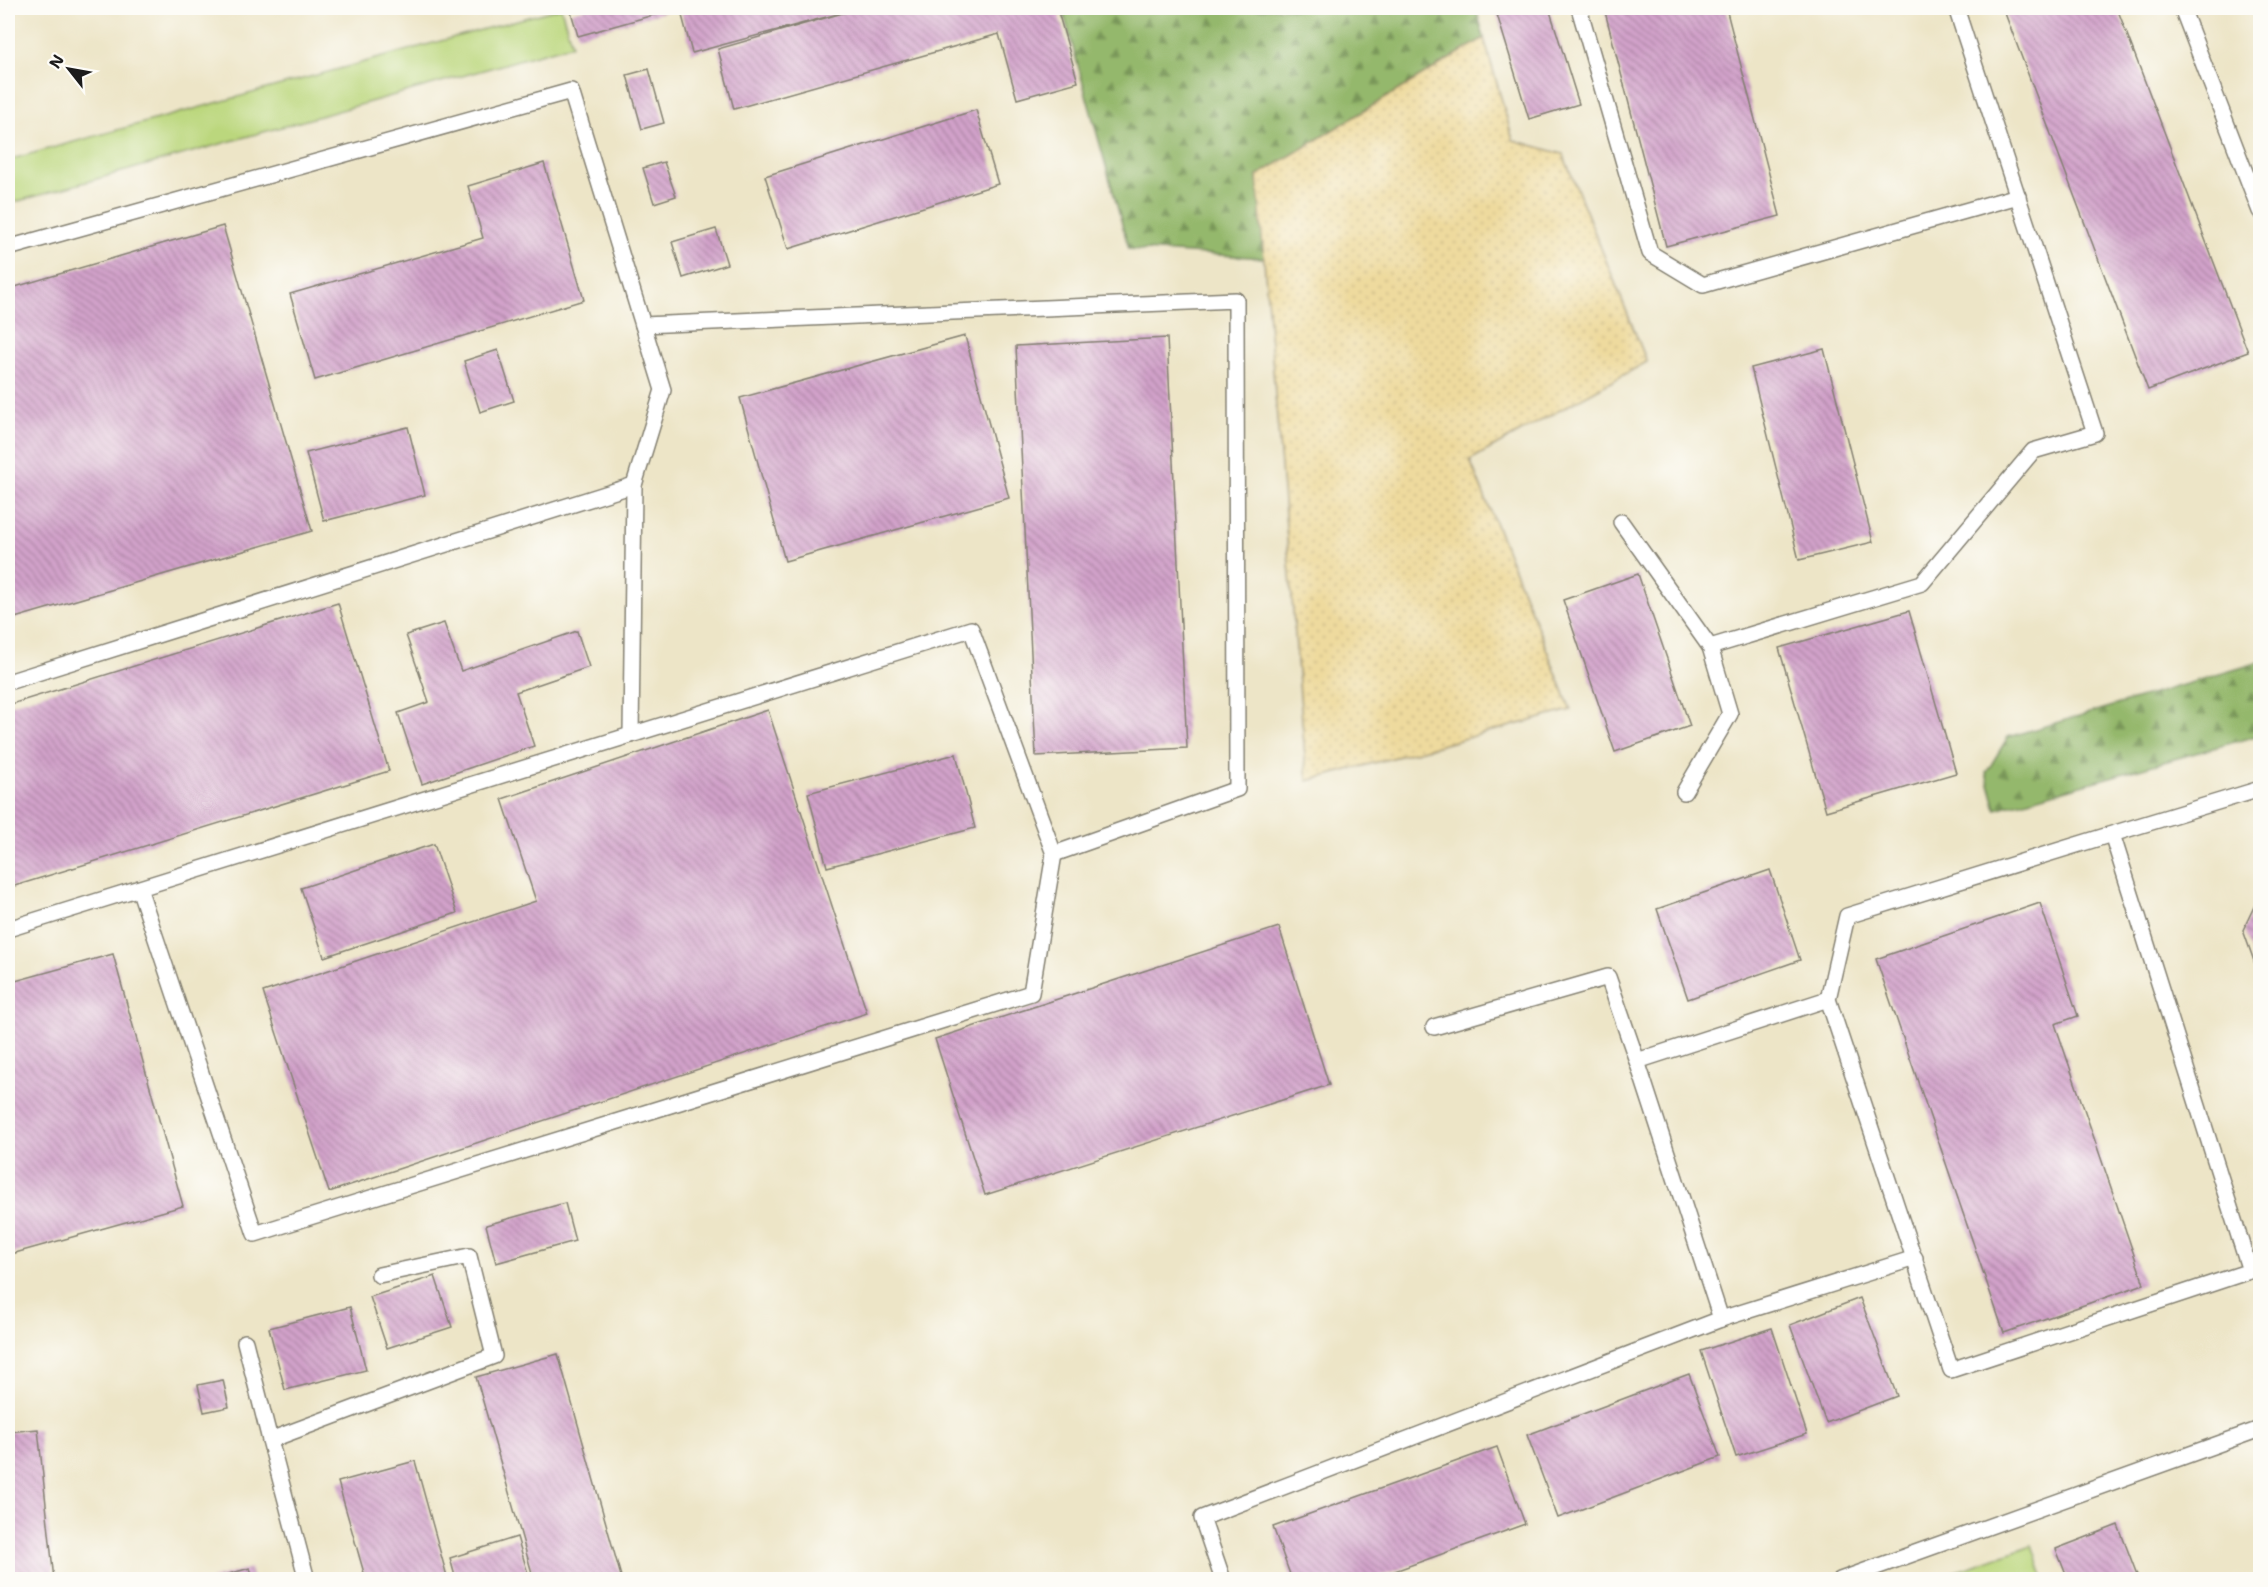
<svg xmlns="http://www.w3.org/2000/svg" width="2268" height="1587" font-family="'Shantell Sans',sans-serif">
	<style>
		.grass { fill: #bbd77d; stroke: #6c7a4c; stroke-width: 1.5 }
		.forest { fill: url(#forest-firs); stroke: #586a44; stroke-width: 1.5 }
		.sand { fill: url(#sand-dots); stroke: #857b5d; stroke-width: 1.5 }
		.building { fill: url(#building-back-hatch) }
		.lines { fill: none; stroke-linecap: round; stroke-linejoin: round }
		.service-casing { stroke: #848072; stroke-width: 18 }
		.service { stroke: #fff; stroke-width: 15 }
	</style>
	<defs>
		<pattern id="forest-firs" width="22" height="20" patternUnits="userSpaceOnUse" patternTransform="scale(1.5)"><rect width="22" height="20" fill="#94b86c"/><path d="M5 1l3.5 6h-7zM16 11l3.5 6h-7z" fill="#789558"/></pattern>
		<pattern id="sand-dots" width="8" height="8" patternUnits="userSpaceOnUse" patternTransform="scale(1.5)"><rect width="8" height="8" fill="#eeda9e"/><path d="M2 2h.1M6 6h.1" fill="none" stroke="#ccba88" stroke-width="1.8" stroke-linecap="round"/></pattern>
		<pattern id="building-back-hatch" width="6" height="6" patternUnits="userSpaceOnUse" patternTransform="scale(1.5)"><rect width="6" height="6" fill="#d2a2ca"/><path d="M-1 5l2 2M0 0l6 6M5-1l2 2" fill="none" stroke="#aa83a3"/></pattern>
	</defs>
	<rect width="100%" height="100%" fill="#fdfcf7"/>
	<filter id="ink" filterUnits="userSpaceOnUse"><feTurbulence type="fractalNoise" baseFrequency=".0167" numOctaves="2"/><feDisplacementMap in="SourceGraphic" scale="12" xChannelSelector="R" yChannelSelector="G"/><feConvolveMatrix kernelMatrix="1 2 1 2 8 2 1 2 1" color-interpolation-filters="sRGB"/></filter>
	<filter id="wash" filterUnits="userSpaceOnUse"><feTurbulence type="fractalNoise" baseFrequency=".008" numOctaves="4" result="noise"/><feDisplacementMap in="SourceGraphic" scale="24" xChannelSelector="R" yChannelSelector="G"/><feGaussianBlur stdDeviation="1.35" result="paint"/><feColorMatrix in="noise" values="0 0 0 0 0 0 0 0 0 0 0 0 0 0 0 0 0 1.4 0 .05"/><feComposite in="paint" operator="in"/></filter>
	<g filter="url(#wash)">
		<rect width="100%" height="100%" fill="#ede5c7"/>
		<!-- grass -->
		<g class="grass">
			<path d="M561,8L572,45L8,204V160Z"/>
			<path d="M2032,1545L2044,1579H1935Z"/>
		</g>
		<!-- forest -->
		<g class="forest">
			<path d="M1062,8H1476L1484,38L1257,176L1264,258L1129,249Z"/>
			<path d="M2260,662V735L1996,809L1986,773L2008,737Z"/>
		</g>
		<!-- sand -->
		<path class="sand" d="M1484,38L1513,140L1563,154L1647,362L1470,460L1571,710L1307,781L1257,176Z"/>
		<g id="blocks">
			<!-- building -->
			<g class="building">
				<path d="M586,8H668V11L578,36L571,12Z"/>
				<path d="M680,8H1057L1078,82L1017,99L999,34L734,109L718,49L860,8L692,53Z"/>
				<path d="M1495,8H1549L1579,104L1529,119Z"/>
				<path d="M1604,8H1726L1780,216L1666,246Z"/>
				<path d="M2003,8H2117L2248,352L2148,390Z"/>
				<path d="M649,69L664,123L642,129L627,75Z"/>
				<path d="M976,110L998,184L788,249L765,176Z"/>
				<path d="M664,162L676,196L654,203L643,168Z"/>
				<path d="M544,163L584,300L315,380L290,294L483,238L468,186Z"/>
				<path d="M223,226L312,531L8,620V289Z"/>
				<path d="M716,229L727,264L683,278L672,242Z"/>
				<path d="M965,336L1009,498L785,561L740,398Z"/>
				<path d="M1167,338L1187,748L1036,756L1016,346Z"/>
				<path d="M1824,349L1873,542L1799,560L1751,368Z"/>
				<path d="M498,350L514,401L480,412L464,361Z"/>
				<path d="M408,427L425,495L324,521L306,453Z"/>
				<path d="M1638,574L1690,726L1615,752L1563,600Z"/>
				<path d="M338,603L389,771L8,888V705Z"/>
				<path d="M1909,611L1956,773L1826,811L1779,648Z"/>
				<path d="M444,623L461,671L577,631L589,667L516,692L534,746L422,784L398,713L429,702L406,635Z"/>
				<path d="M768,710L867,1013L329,1192L263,992L536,901L502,799Z"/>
				<path d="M956,754L975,828L827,867L808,793Z"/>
				<path d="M434,844L457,913L324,957L301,888Z"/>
				<path d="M1770,870L1800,960L1688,999L1657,909Z"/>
				<path d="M2260,894V978L2243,930Z"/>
				<path d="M2040,903L2078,1016L2055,1024L2144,1284L2004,1333L1876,959Z"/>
				<path d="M1279,927L1329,1085L985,1195L935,1039Z"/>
				<path d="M113,954L183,1206L8,1255V983Z"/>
				<path d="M565,1203L575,1241L496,1263L486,1225Z"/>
				<path d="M435,1276L452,1327L387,1348L370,1297Z"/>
				<path d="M1860,1298L1897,1396L1826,1423L1790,1325Z"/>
				<path d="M350,1307L366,1370L285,1390L269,1328Z"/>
				<path d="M1772,1328L1807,1434L1736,1457L1701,1351Z"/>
				<path d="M558,1354L622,1580H534L476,1377Z"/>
				<path d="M1689,1374L1720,1457L1558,1518L1527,1435Z"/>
				<path d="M223,1380L229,1407L204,1412L198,1385Z"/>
				<path d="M38,1429L54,1580H8V1432Z"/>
				<path d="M1497,1447L1525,1524L1370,1580H1292L1273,1527Z"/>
				<path d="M415,1461L448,1580H366L338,1482Z"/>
				<path d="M2118,1525L2139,1580H2068L2056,1549Z"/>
				<path d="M517,1537L530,1580H456L450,1558Z"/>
				<path d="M250,1568L253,1580H211V1579Z"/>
			</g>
		</g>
	</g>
	<g filter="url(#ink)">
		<use href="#blocks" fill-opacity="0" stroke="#848072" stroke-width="1.5"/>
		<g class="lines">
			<defs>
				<g id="service">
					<path d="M1579,8L1650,253L1703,285L2018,196"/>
					<path d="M2182,8L2260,211"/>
					<path d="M8,248L571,91L663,390L634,485L631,735"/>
					<path d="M643,325L1236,300L1237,789L1054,854"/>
					<path d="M1621,522L1710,647"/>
					<path d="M8,682L634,485"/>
					<path d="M1684,792L1730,714L1710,647L1922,583L2033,451L2095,433L1956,8"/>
					<path d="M2112,834L1847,916L1828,999L1951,1370L2250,1271L2112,834L2260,789"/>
					<path d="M8,929L971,629L1054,854L1031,993L255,1234L139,888"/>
					<path d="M1434,1027L1608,977L1637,1061"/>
					<path d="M1721,1319L1915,1258"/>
					<path d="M245,1342L270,1440"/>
					<path d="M307,1580L270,1440L494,1356L469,1256L379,1275"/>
					<path d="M1223,1580L1202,1518L1721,1319L1637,1061L1828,999"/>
					<path d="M1840,1580L2260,1429"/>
				</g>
			</defs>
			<!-- service casing -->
			<use href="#service" class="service-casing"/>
			<!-- service -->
			<use href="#service" class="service"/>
		</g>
	</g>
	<!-- margin -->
	<rect width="2268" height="1587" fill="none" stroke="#fdfcf7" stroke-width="30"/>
	<!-- north arrow -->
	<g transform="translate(69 69) rotate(301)" stroke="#fdfcf7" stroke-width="4.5" paint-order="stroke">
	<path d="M0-4.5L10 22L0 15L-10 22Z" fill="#1c1c1c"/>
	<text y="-9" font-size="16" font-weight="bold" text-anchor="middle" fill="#1c1c1c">N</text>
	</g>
</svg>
